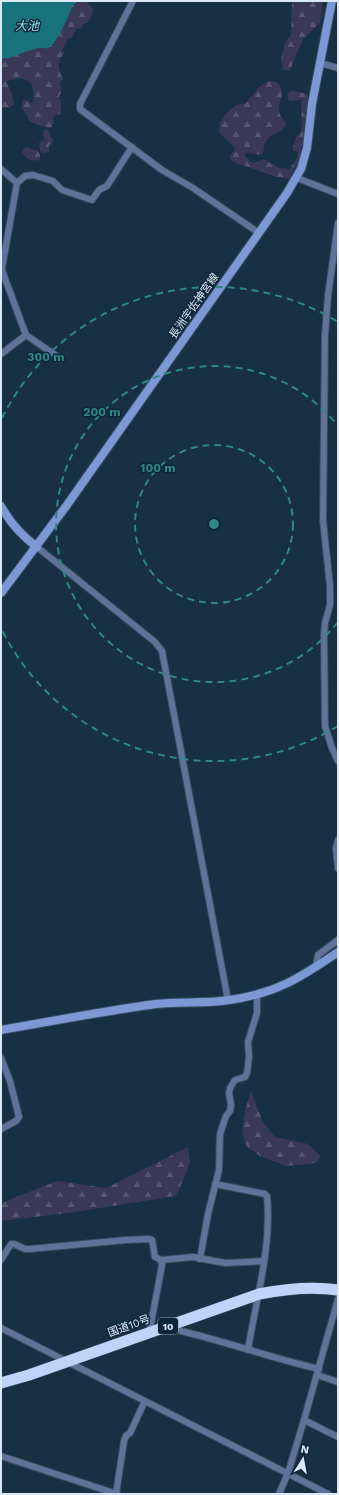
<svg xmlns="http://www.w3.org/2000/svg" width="339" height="1495" font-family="'Work Sans','Noto Sans JP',sans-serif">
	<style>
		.forest { fill: url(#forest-firs) }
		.water { fill: #19737d }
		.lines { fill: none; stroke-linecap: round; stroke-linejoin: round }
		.street-casing { stroke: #364e61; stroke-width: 8 }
		.secondary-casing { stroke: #364e61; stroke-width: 10 }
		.highway-casing { stroke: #364e61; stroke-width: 12 }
		.street { stroke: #607298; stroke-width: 6 }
		.secondary { stroke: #7c98d5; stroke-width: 8 }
		.highway { stroke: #c0d3f8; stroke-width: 11 }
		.ring { fill: none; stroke: #2e8783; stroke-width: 2; stroke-dasharray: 7 5 }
		.labels { text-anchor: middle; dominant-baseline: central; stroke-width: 3; stroke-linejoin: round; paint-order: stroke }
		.shield { fill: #0d2639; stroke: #9daebe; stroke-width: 1 }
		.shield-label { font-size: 10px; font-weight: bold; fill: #dbe9f7 }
		.street-label { font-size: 11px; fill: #dbe9f7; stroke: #0d2639 }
		.water-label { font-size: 12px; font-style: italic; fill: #91ecf8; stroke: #0d2639 }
		.centre { fill: #2e8783; stroke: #0d2639; stroke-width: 2 }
		.ring-label { font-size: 12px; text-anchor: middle; font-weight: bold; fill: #2e8783; stroke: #0d2639; stroke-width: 3; stroke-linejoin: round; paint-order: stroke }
	</style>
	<defs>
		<pattern id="forest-firs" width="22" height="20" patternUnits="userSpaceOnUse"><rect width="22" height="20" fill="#393856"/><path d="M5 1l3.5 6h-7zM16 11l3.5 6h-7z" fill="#55556f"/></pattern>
	</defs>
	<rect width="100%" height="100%" fill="#173044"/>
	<!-- forest -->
	<g class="forest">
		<path d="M74,1H86L93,9C92,16 91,22 83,24L82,28L75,29L76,31L73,34V37L67,40V42L62,50L63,51L64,53C63,55 61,57 60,59C58,64 59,74 63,78L59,84C62,88 63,92 59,96L56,95L55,96H59C61,103 62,107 60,114L54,116L53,118L54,123L51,128L44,127L29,121L27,114L22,110V101L24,100L33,103C37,83 26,73 7,81C9,90 14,95 14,104L9,108H1V58Z"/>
		<path d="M292,1H321L323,5L320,23L303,39L290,70H283L281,59L285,42L291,35Z"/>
		<path d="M268,81L277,82C289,94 275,104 280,115C281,117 284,120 286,123L285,127C279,133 271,134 266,141C263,145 265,150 262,154C256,155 252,153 245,153V156L252,163L264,159L279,168L290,169L297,157L298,152L292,150L296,137L301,132L302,126L301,100L289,101L287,94L291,91L305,93L308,95V100C303,127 306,155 289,178C276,180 250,166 236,163L231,160L230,156L235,149C229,140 226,140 219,132L220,124L226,113L237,105L246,103L259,87Z"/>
		<path d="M47,129L50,133V137L53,139L52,144L49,145V152L43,153L40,151L39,143L42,140L45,141L43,136V131Z"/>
		<path d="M27,147L31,149L37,150L40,155V159C33,163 25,159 22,152L23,149Z"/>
		<path d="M251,1091L263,1122L275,1137L308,1144L321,1156L316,1163L286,1166L260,1156L247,1147L242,1133L245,1111Z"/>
		<path d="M188,1147L190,1162L183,1180L176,1196L68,1213L1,1221V1203L57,1181L106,1188Z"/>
	</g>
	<!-- water -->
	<path class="water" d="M1,1H78L73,5C69,14 57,45 48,48C46,49 42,47 39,48C30,50 21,53 12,57C8,59 5,57 1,60Z"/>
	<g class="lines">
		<defs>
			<g id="street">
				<path d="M133,1L80,104V109L162,170L193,188L259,233"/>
				<path d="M320,63L338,68"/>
				<path d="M1,169L17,183"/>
				<path d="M297,178L338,194"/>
				<path d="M338,223L328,296L325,335L323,520L330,586V605L325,623L324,634L325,726L332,748L338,761"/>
				<path d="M1,354L26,335"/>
				<path d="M61,359L26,335L3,273L2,268L17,183L25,176L33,175L53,181L62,190L92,200L99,190L107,186L132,147"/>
				<path d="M37,547L155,642L162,651L228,1000"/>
				<path d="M338,840L336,848L338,868"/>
				<path d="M316,967L318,955L338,940"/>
				<path d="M1,1058L10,1081L19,1117L16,1121L1,1129"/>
				<path d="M215,1184L265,1194L267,1196C272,1248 256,1299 248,1350"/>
				<path d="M200,1259L208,1214L219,1170L220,1134L226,1116L230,1111L231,1105L229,1093L230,1088L235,1080L245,1077L247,1073L249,1057L248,1042L257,1013V994"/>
				<path d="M1,1260L11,1244H14L25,1249H30L126,1240L149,1239L152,1240L155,1257L161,1260L193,1257L225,1263L264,1261"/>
				<path d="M174,1324L175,1328L181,1331C227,1342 272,1358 319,1369"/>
				<path d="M1,1328L328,1494"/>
				<path d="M152,1332L150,1329L162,1265L161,1260"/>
				<path d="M317,1375L338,1382"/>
				<path d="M304,1420L338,1437"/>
				<path d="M1,1456L117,1494"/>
				<path d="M116,1494L124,1441L126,1436L130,1433L145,1401"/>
				<path d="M279,1494L288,1473L304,1420L338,1299"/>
			</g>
			<g id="secondary">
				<path d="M1,506C10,523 21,535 37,547"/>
				<path d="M1,593L67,505L287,193L301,169L307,148L312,104L332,1"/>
				<path d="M1,1030C53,1021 104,1011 156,1004C180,1001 205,1004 229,1000C275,994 300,978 338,952"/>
			</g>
			<path id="highway" d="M1,1383L29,1375L259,1294C285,1289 311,1286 338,1290"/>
		</defs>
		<!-- street casing -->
		<use href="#street" class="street-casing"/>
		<!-- secondary casing -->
		<use href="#secondary" class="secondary-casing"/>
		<!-- highway casing -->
		<use href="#highway" class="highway-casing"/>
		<!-- street -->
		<use href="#street" class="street"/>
		<!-- secondary -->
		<use href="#secondary" class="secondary"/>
		<!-- highway -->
		<use href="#highway" class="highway"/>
	</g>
	<!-- distance rings -->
	<g class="ring">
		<circle cx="214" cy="524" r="79"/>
		<path d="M338 622A158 158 0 1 1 338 426"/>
		<path d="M338 726A237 237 0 0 1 2 630M2 418A237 237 0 0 1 338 322"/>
	</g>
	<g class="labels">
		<!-- shield labels -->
		<rect class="shield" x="158" y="1318" width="20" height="16" rx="3"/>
		<g class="shield-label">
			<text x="168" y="1326">10</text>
		</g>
		<!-- street labels -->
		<g class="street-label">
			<text transform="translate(194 306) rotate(-55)">長洲宇佐神宮線</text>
			<text transform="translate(129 1326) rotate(-20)">国道10号</text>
		</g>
		<!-- water labels -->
		<g class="water-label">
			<text x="27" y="26">大池</text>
		</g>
	</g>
	<circle cx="214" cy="524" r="6" class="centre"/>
	<g class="ring-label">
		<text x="46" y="361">300 m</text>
		<text x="102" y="416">200 m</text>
		<text x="158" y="472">100 m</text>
	</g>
	<!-- border -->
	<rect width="339" height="1495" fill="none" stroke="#dbe9f7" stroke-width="4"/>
	<!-- north arrow -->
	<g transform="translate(303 1459) rotate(11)" stroke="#0d2639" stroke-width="3" paint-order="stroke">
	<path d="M0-3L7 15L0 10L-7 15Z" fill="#dbe9f7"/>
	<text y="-6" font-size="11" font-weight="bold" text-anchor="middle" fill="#dbe9f7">N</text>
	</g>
</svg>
